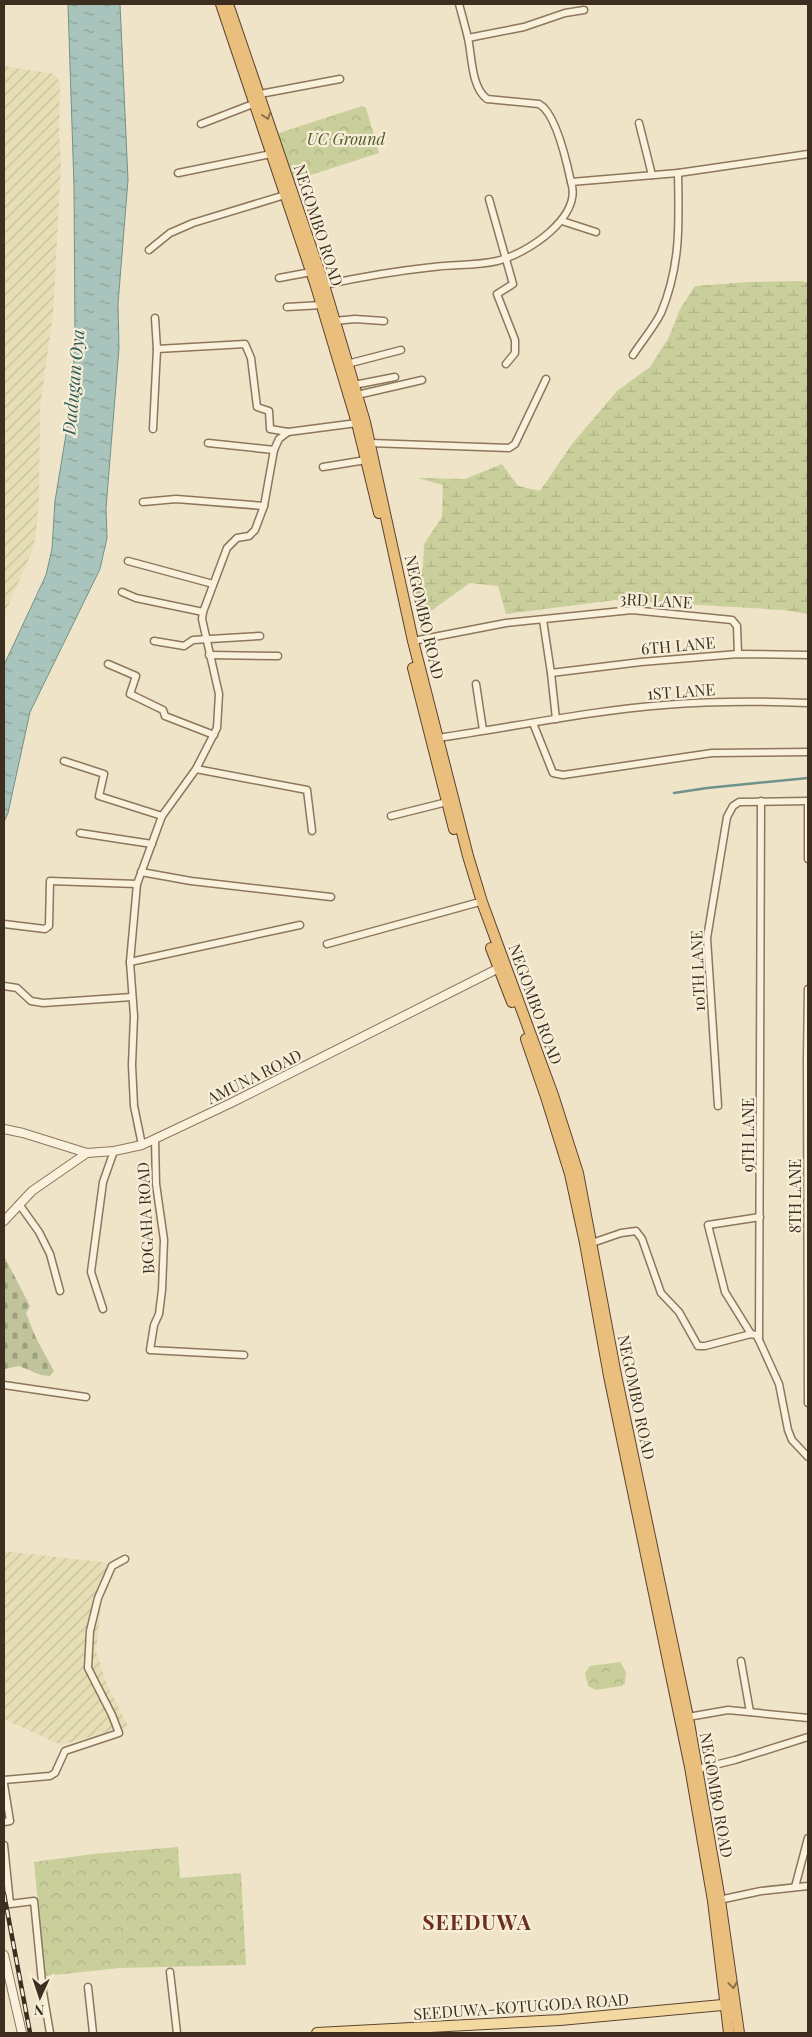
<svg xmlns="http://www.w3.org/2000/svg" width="812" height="2037" font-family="'Playfair Display',serif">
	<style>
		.farmland { fill: url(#farmland-furrows) }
		.forest { fill: url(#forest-crowns) }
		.wetland { fill: url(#wetland-marsh) }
		.cemetery { fill: url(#cemetery-stones) }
		.water { fill: url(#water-ripples); stroke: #6f938a }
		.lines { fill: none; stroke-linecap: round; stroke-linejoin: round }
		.stream { stroke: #6f938a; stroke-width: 2.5 }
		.minor-casing { stroke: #8d765c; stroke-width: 9 }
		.tertiary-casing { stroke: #8d765c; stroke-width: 10 }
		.primary-casing { stroke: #5b4430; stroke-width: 12 }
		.trunk-casing { stroke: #5b4430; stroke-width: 12 }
		.minor { stroke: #faf1dc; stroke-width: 6 }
		.tertiary { stroke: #faf1dc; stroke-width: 8 }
		.primary { stroke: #f3d9a0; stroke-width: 10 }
		.trunk { stroke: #eabe7c; stroke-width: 10 }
		.rail-casing { stroke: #3d2e20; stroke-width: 4.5 }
		.rail { stroke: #f7eed8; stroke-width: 2.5; stroke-dasharray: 8; stroke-linecap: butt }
		.oneway { stroke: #8b6f49 }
		.labels { text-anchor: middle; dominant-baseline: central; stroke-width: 4.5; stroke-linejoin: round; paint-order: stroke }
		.park-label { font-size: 16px; font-style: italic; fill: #4d5a26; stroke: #f7eed8 }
		.street-label { font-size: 16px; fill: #3d2e20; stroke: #f7eed8 }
		.water-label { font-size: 18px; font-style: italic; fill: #2f5d5a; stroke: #f7eed8 }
		.district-label { font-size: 21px; font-weight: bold; letter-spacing: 1px; fill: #6b2e1e; stroke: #f7eed8 }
	</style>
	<defs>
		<pattern id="farmland-furrows" width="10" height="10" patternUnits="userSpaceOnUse" patternTransform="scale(1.25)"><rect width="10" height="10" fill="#e6deb5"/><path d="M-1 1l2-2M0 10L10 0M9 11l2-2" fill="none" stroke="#c6bf9b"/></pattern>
		<pattern id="forest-crowns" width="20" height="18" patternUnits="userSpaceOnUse" patternTransform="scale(1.25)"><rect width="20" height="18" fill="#c9cf9b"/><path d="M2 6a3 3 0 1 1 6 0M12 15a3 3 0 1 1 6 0" fill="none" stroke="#aeb285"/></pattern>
		<pattern id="wetland-marsh" width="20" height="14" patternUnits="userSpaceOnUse" patternTransform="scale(1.25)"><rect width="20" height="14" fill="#c9cf9b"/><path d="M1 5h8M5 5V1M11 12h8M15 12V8" fill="none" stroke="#aeb285"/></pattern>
		<pattern id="cemetery-stones" width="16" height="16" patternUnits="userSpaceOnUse" patternTransform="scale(1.25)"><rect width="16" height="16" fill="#bfc49a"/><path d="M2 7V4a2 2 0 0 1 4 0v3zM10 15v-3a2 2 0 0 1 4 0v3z" fill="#9ca07d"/></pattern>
		<pattern id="water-ripples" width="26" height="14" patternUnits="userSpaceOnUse" patternTransform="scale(1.25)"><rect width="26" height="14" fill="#a9c4bc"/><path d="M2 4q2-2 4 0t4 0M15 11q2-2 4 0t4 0" fill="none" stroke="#8ba098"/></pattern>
	</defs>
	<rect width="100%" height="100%" fill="#f0e4c8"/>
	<!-- farmland -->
	<g class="farmland">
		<path d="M4,66L54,74L60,82L59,131L61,165L53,315L40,407L39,504L36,533L33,549L7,608L4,623Z"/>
		<path d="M4,1551L109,1563L102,1596L96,1652L107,1685L128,1726L61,1745L4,1719Z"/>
	</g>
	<!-- forest -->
	<g class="forest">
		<path d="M362,106L366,108L379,153L292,181L276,134Z"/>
		<path d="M620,1662L626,1672L625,1683L622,1686L596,1690L588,1686L585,1673L590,1666Z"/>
		<path d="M178,1847L180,1878L241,1873L246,1965L120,1968L45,1976L34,1862L93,1854Z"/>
	</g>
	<!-- wetland -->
	<path class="wetland" d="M801,281L808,283V614L784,610L615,600L506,614L498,586L470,583L431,611L421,632L412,587L423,567L424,544L442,517L443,485L417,478L465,479L502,464L518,486L540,491L572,444L617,391L650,367L669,337L680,309L695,286L748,282Z"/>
	<!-- cemetery -->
	<path class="cemetery" d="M4,1256L30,1306L26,1313L36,1338L54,1371L50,1376L41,1375L19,1366L5,1369L4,1367Z"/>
	<!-- water -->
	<path class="water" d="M68,4H120L128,180L118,304L119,348L106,508L107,538L100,569L30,712L8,813L4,822V665L46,575L52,549L55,501L72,398L75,337L74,187Z"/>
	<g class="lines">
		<!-- stream -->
		<path class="stream" d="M674,793L707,788L808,778"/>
		<defs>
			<g id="minor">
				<path d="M459,4C462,15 465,26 468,38C472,56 471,87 487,99L539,104C556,113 567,163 571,182"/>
				<path d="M468,38L524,27L565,13L584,10"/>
				<path d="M260,94L340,79"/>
				<path d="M639,123L652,175"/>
				<path d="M201,124L253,104"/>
				<path d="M178,173L271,154"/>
				<path d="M489,199L513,284L497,294L515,340V353L506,364"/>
				<path d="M562,221L596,232"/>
				<path d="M149,250L170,233L193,223L285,195"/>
				<path d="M279,278L311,272"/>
				<path d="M324,285C360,277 396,271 433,267C454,264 476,266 497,261C527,254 583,217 571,182L678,173L808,154"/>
				<path d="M287,307L322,305"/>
				<path d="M155,318L157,349L245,344L251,358L257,407L269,411L270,429L288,432"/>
				<path d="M334,321L355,319L384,321"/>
				<path d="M633,355C642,341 654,327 661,313C681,265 679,223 678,173"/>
				<path d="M347,364L401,350"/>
				<path d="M354,385L395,377"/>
				<path d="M357,395L422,380"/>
				<path d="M153,429L157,349"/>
				<path d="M208,443L274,450"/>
				<path d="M370,443L509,448L515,444L546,379"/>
				<path d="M323,467L366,460"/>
				<path d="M143,502L176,499L264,506"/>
				<path d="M128,561L213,584"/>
				<path d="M122,592L136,598L203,612"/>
				<path d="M543,620L551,673L556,719"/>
				<path d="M154,641L184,646L193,640L260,636"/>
				<path d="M413,641L506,623L632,610L732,620L737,626L738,654"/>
				<path d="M209,655L278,656"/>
				<path d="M108,664L136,676L130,694L163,710L165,716L214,735"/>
				<path d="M551,673L641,662L738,654L808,655"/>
				<path d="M476,684L483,730"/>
				<path d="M533,723L553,773L563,775L712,753L808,752"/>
				<path d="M438,738C513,727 588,711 664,705C712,701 760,701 808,703"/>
				<path d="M64,761L104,774L99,796L162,816"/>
				<path d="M196,769L307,790L312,831"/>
				<path d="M761,801L759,1340L779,1384L788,1430L792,1440L808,1457"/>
				<path d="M808,801V859"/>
				<path d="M391,816L447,802"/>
				<path d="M80,833L152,844"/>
				<path d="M141,872L191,881L331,897"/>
				<path d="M4,924L45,929L49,926L50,881L137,884"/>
				<path d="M327,944L476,903"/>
				<path d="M130,962L300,925"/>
				<path d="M4,986L17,988L31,1001L43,1003L132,997"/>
				<path d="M808,989L807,1059L808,1403"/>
				<path d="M718,1106L707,938L727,817L733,806L739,802L808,801"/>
				<path d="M155,1139L156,1184L164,1240L162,1290L159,1314L154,1325L150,1350L244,1355"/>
				<path d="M142,1145L134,1106L132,1065L134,1016L130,962L137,884L162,816L196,769L217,728L219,694L202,619L203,612L227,548L237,538L249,536L255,530L264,506L274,450L279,439L288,432L357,423"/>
				<path d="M19,1204L39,1232L50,1254L60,1291"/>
				<path d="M592,1243L621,1233L636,1231L642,1239L661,1293L679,1312L698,1346H705L751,1334L756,1335L759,1340"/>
				<path d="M103,1309L91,1272L103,1182L114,1151"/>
				<path d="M751,1334L725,1292L708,1225L760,1217"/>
				<path d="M4,1385L86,1397"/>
				<path d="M741,1661L750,1712"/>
				<path d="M688,1717L728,1710L808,1718"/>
				<path d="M698,1769L735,1760L808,1737"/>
				<path d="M4,1780L50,1776L55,1773L65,1751L119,1733L112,1715L88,1668L90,1631L98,1598L112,1566L125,1559"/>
				<path d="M4,1784L10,1821L4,1822"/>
				<path d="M4,1845L10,1904L34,1901L43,1992L50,2033"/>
				<path d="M795,1887L808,1838"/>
				<path d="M719,1900L761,1891L808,1886"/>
				<path d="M170,1972L177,2033"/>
				<path d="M88,1987L93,2033"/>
			</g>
			<g id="tertiary">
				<path d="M4,1129L23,1133L87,1153L114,1151L142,1145L231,1103L503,966"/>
				<path d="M4,1221L32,1191L87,1153"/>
				<path d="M4,1955L22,2033"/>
			</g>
			<path id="primary" d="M317,2033L560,2020L733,2004"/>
			<g id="trunk">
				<path d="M221,4L316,286L357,423L379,513"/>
				<path d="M228,4L324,285L365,422L413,641L468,856L482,902L553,1095L578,1173L616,1375L688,1717L720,1900L739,2033"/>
				<path d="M413,668L454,829"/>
				<path d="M491,948L512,1002"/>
				<path d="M526,1039L546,1097L570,1174L585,1243L609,1376L690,1767L713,1901L729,2033"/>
			</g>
		</defs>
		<!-- minor casing -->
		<use href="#minor" class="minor-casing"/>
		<!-- tertiary casing -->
		<use href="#tertiary" class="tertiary-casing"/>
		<!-- primary casing -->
		<use href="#primary" class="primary-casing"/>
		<!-- trunk casing -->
		<use href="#trunk" class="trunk-casing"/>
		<!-- minor -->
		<use href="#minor" class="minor"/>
		<!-- tertiary -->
		<use href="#tertiary" class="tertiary"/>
		<!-- primary -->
		<use href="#primary" class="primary"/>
		<!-- trunk -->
		<use href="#trunk" class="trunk"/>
		<defs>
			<path id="rail" d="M4,1894L30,2033"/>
		</defs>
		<!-- rail casing -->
		<use href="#rail" class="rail-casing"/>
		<!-- rail -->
		<use href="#rail" class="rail"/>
	</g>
	<!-- one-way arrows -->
	<defs><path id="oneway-chevron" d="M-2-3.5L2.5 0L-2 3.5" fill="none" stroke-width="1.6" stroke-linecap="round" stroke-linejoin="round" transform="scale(1.25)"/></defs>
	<g class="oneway">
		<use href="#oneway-chevron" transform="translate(267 116) rotate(72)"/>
		<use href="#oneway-chevron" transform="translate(733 1985) rotate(82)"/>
	</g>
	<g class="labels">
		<!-- park labels -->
		<g class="park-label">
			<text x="346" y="138">UC Ground</text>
		</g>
		<!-- street labels -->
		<g class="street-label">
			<text transform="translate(319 225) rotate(72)">NEGOMBO ROAD</text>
			<text transform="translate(656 600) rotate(3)">3RD LANE</text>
			<text transform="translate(425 617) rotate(77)">NEGOMBO ROAD</text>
			<text transform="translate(678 645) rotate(-5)">6TH LANE</text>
			<text transform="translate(681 691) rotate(-4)">1ST LANE</text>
			<text transform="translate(697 971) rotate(-92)">10TH LANE</text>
			<text transform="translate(536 1004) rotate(70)">NEGOMBO ROAD</text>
			<text transform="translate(254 1076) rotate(-26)">AMUNA ROAD</text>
			<text transform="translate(747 1135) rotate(-90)">9TH LANE</text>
			<text transform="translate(794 1196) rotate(-90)">8TH LANE</text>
			<text transform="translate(145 1218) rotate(-93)">BOGAHA ROAD</text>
			<text transform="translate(637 1397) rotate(78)">NEGOMBO ROAD</text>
			<text transform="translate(717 1795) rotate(80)">NEGOMBO ROAD</text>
			<text transform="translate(521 2006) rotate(-4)">SEEDUWA-KOTUGODA ROAD</text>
		</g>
		<!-- water labels -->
		<g class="water-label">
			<text transform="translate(73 382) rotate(-85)">Dadugan Oya</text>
		</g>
		<!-- district labels -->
		<g class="district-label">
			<text x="477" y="1921">SEEDUWA</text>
		</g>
	</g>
	<!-- border -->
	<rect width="812" height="2037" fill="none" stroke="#3d2e20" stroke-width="10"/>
	<!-- north arrow -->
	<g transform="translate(40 1997) rotate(183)" stroke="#f7eed8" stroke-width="4" paint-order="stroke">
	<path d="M0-4L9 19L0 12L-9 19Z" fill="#3d2e20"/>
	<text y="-8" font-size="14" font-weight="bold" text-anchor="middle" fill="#3d2e20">N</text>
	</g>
</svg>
